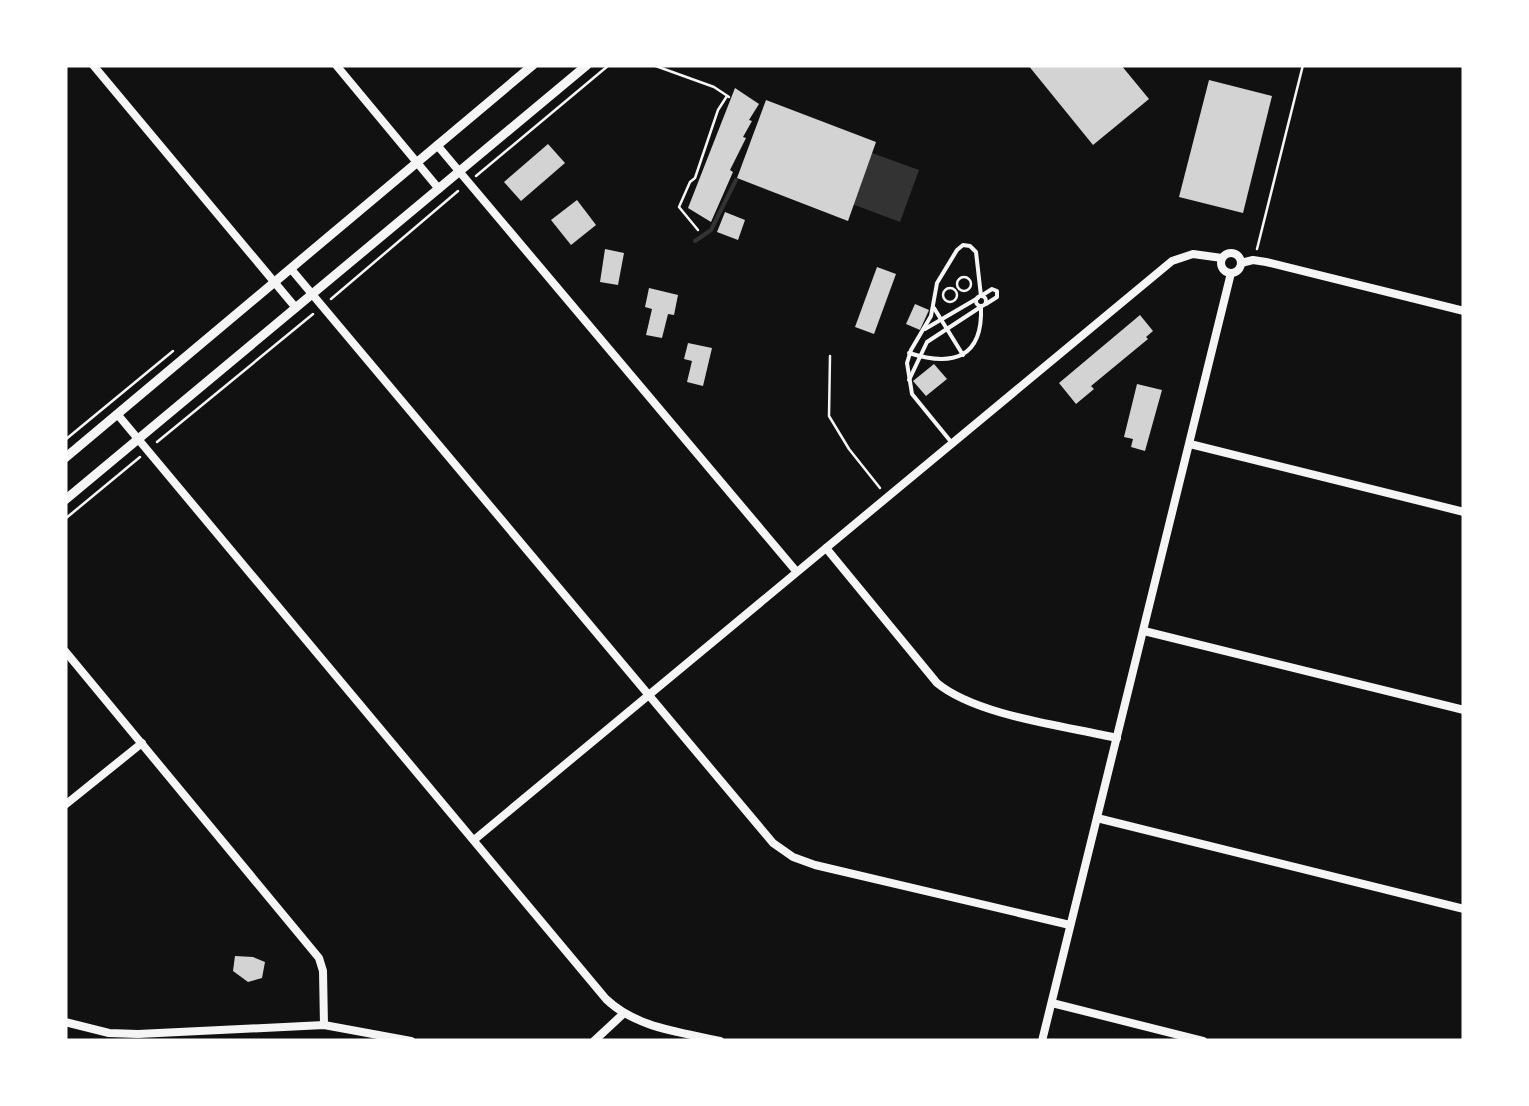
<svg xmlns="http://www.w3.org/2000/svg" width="1529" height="1106" font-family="'DejaVu Sans',sans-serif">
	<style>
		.water { fill: #333 }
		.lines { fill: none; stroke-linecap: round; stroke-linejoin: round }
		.stream { stroke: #333; stroke-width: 4 }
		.building { fill: #d3d3d3 }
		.path { stroke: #f5f5f5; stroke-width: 2.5 }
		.service { stroke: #f5f5f5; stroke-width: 4 }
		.minor { stroke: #f5f5f5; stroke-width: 8 }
		.tertiary { stroke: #f5f5f5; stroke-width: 9 }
	</style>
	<rect width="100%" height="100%" fill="#111"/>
	<!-- water -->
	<path class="water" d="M814,132L919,170L900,222L796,183Z"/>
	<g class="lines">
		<!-- stream -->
		<path class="stream" d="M695,241L711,230L736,180"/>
	</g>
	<!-- building -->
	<g class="building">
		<path d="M1028,65H1121L1149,99L1093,145Z"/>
		<path d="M1209,80L1272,96L1243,213L1179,197Z"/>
		<path d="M735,88L759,104L749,120L752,121L743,137L746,138L730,170L733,172L711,222L688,208Z"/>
		<path d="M766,100L876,142L848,221L737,178Z"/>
		<path d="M548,144L565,163L521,201L504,182Z"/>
		<path d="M577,200L596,225L571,245L551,220Z"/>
		<path d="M725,212L745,220L738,240L717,232Z"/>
		<path d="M605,249L624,253L618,285L600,282Z"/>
		<path d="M877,267L896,274L874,334L855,327Z"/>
		<path d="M649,288L678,295L674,315L668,314L662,338L646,335L652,309L645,307Z"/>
		<path d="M915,304L929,310L920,330L906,324Z"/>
		<path d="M1140,315L1153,331L1146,337L1148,339L1091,386L1094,389L1076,404L1059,383Z"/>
		<path d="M688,343L712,348L703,386L687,382L692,361L684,359Z"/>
		<path d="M934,364L947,379L926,396L913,381Z"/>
		<path d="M1137,384L1162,390L1145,451L1131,447L1133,439L1124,437Z"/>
		<path d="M235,956L253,957L265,962L262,978L248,982L233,971Z"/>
	</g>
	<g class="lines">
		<!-- path -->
		<g class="path">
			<path d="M653,65L714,87L729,97"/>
			<path d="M476,176L609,65"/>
			<path d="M698,230L679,207L690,182L695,178L718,110L727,96"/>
			<path d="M1257,249L1303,65"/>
			<circle cx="964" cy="284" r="7"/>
			<circle cx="950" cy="295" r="7"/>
			<path d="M331,299L458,191"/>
			<path d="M830,356L829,416L849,449L880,488"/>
			<path d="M65,440L173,351"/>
			<path d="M157,442L313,314"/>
			<path d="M65,519L140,457"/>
		</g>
		<!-- service -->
		<g class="service">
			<circle cx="981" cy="301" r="5"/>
			<path d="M981,296L992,289L997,291V297L986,304"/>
			<path d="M934,308L963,355"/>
			<path d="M925,329L978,298"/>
			<path d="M909,353C953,367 983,358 981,307"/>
			<path d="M909,380L927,342L979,308"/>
			<path d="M952,443L912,394L907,363L911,350L931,316L937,283L957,250L963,245L970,246L976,252L981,296"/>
		</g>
		<!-- minor -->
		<g class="minor">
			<path d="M93,65L296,308"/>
			<path d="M336,65L439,189"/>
			<path d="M437,145L796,571"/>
			<circle cx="1231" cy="263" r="10"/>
			<path d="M1241,263L1253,260L1266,262L1464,311"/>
			<path d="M291,269L773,843L793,857L815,865L1070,925"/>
			<path d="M118,415L606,999C636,1028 681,1032 720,1041"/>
			<path d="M1190,444L1464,512"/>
			<path d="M826,548L937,683C977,716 1066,726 1117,738"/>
			<path d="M1144,631L1464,710"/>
			<path d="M65,651L319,958L323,971L324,1025"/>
			<path d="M65,805L142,743"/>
			<path d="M1097,818L1464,909"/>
			<path d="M474,840L1172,261L1193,254L1222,258"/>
			<path d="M1052,1003L1203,1041"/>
			<path d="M65,1022L109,1033L138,1034L324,1025L411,1041"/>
			<path d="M594,1041L623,1014"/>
			<path d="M1042,1041L1231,273"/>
		</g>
		<!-- tertiary -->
		<g class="tertiary">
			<path d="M65,458L533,65"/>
			<path d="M65,500L587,65"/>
		</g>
	</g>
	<!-- border -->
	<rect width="1529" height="1106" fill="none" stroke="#ffffff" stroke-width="135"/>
</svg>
